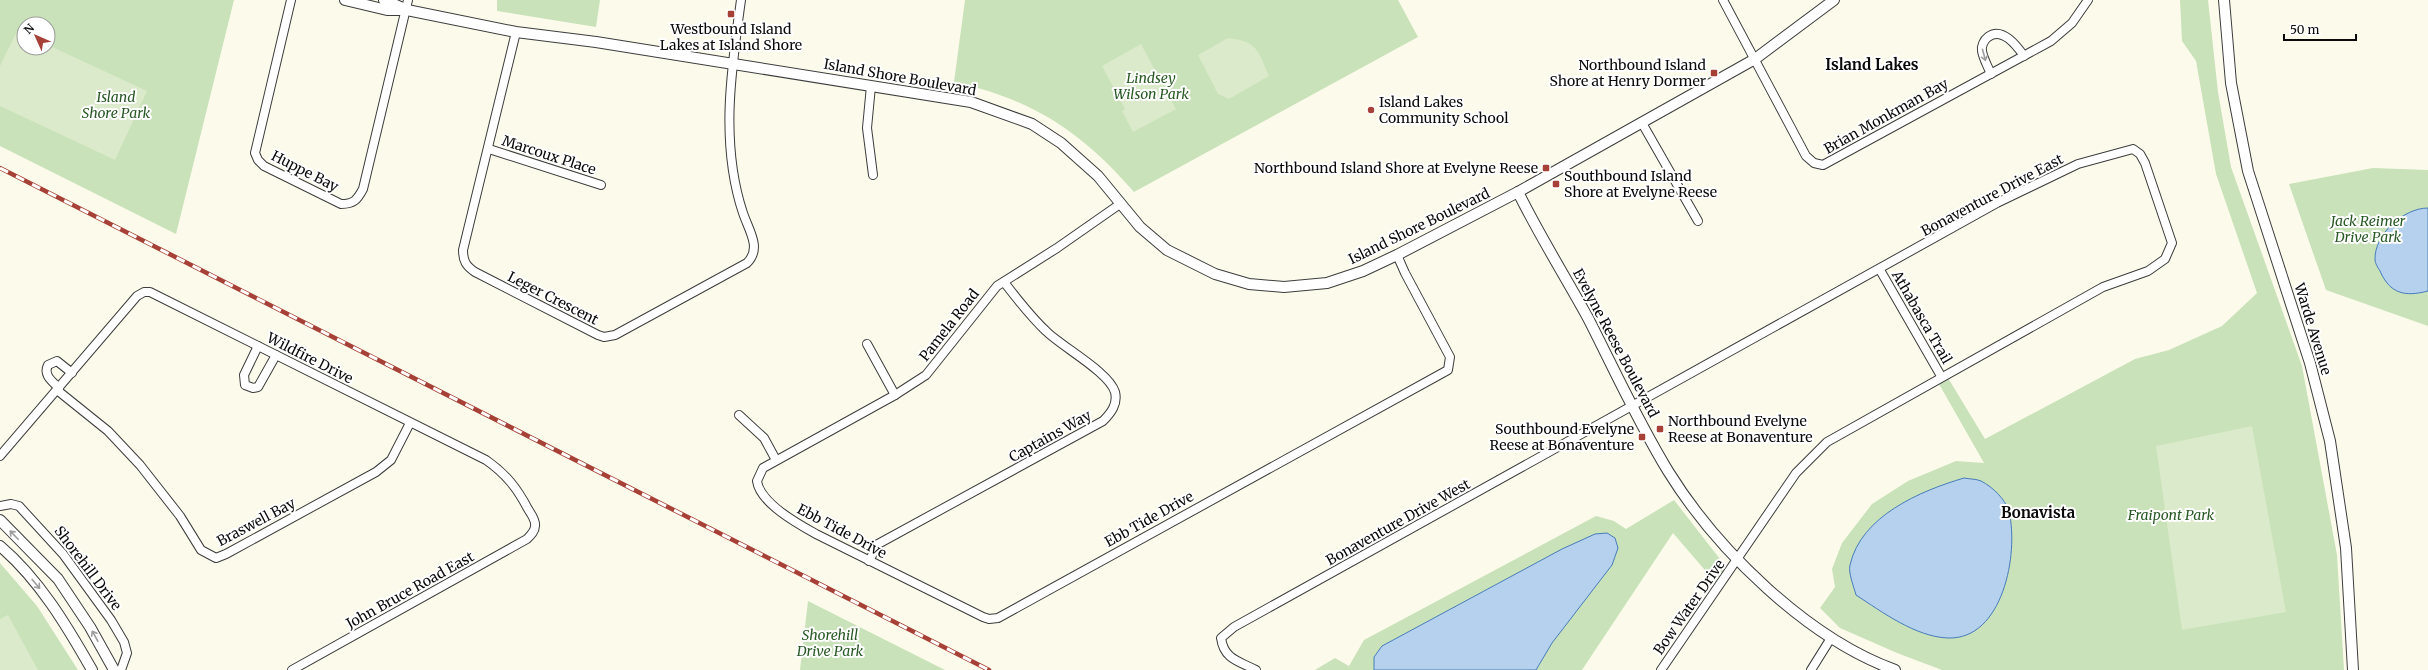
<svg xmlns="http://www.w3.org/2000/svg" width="2428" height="670" font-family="Merriweather,serif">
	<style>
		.green { fill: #c9e2b9; fill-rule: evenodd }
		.pitch { fill: #daeaca }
		.water { fill: #b6d1ed; stroke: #477cba }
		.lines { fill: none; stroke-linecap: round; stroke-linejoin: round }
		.minor-casing { stroke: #3d3d3d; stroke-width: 10 }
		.tertiary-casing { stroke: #3d3d3d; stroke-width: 12 }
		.minor { stroke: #fff; stroke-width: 8 }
		.tertiary { stroke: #fff; stroke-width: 10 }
		.rail-casing { stroke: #a74036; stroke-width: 4.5 }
		.rail { stroke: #fff; stroke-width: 3; stroke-dasharray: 9; stroke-linecap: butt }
		.oneway { stroke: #9d9d9d }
		.poi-dot { fill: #a74036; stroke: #fff; stroke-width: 1.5 }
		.labels { text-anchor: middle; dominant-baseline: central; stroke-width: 4; stroke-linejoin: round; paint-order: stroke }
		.poi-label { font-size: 14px; fill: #0a0a0a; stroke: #fff; text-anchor: end }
		.street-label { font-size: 14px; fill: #0a0a0a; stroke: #fff }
		.park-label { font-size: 14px; font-style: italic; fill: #285924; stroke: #fff }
		.neighbourhood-label { font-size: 15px; font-weight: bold; fill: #0a0a0a; stroke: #fff }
	</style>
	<rect width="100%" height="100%" fill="#fcfbeb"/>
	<!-- green -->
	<g class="green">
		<path d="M0,0H234L176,234L0,146ZM24,24H48V48H24Z"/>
		<path d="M497,0H600L596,27L497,11Z"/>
		<path d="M965,0H1398L1418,37L1134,192C1082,132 1032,99 954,82Z"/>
		<path d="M2180,0H2208L2218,92L2231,167L2302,366L2337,555L2344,670H1942L1897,653L1840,628L1820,608L1835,587L1832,569L1842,543L1872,504L1908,481L1956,461L1984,463L1939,384L1948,378L1985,439L2135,359L2169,350L2222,326L2257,293L2216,174L2196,61L2182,41Z"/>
		<path d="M2373,168L2428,170V326L2326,290L2289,184Z"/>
		<path d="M1674,500L1727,568L1716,583L1673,533L1582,670H1315L1335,658L1349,666L1364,640L1596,516L1614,521L1626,529Z"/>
		<path d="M0,563L37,606L78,670H0Z"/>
		<path d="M808,601L945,670H946H800Z"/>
	</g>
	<!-- pitch -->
	<g class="pitch">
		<path d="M17,31L24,34V48H48V45L147,91L115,160L0,106V66Z"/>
		<path d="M1228,38C1258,41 1258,51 1269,76L1229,99L1218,94L1198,55Z"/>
		<path d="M1141,44L1176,109L1133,132L1122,111L1125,109L1102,66Z"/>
		<path d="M2252,426L2286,612L2182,630L2156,446Z"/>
		<path d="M8,615L38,670H0V619Z"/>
	</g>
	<!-- water -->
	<g class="water">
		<path d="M2428,208V291C2405,297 2390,294 2380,271C2378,268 2375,263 2375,260C2374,234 2404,208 2428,208Z"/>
		<path d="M1964,478C1969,479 1977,479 1981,481C1993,487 2006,500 2009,512C2019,553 2003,640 1948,638C1916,637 1882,612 1856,595C1854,587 1848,573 1850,565C1861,516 1920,491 1964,478Z"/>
		<path d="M1607,533L1615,538L1618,548L1612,565L1552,643L1536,670H1374V657L1382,646L1562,549L1595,534Z"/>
	</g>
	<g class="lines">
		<defs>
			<g id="minor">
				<path d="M291,0L255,153L258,160L264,166L341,204C354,204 357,200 363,189L408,0"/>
				<path d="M1723,0L1806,156L1814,163L1823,165L2051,41L2072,23L2088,0"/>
				<path d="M516,32L463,250C463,261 466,266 475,272L598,335L604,337L615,335L747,263C762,248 749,231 743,213C720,144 731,71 741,0"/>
				<path d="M1991,74C1988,67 1983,58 1982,51C1981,46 1984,40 1988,37C2002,26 2017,46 2024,56"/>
				<path d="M871,86L867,128L873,175"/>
				<path d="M1642,123L1698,221"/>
				<path d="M489,149L601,185"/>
				<path d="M1120,204L1057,248L997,286L926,375L895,395L763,468L757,481C760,503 798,524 816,534L983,617L989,619L998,618L1448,370L1450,357L1405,273L1397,255"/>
				<path d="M1880,270L1941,376"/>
				<path d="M867,344L895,395"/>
				<path d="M258,346L244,375L245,385L253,388L258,387L276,355"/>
				<path d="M59,388C52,381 43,375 48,365L57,361L72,373"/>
				<path d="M57,390L108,431L140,465L180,516L201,550L216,558L226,554L376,472L391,460L410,423"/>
				<path d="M739,415L764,438L776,460"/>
				<path d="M0,456L137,296L144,292H150L486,460C506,474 517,488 528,509C531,514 536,520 535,526C535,531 531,535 527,539L292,670"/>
				<path d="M0,506L11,504L19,506L63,554L111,620L124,642L127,653L121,670"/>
				<path d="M869,561L878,544L1103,421C1111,413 1118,404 1115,392C1109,372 1062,347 1046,331C1030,316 1017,299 1004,282"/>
				<path d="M1256,670C1238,661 1224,659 1221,638L1234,627L1997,203L2078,164L2133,149L2140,154L2145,163L2172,243L2165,259L2148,271L2103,287L1827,442L1796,473L1661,670"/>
				<path d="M1811,670L1831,638"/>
			</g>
			<g id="tertiary">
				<path d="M345,0L387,10H407L516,32L596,42L971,102L1032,124L1061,143L1098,176L1140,227L1167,250L1215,274L1249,284L1284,287L1327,283L1363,271L1397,255L1518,192L1755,59L1834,0"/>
				<path d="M384,0L403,8"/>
				<path d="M2224,0L2231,83L2248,171L2310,363L2330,441L2346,548L2353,670"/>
				<path d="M1518,192C1539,235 1565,276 1588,318C1614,369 1638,422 1668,471C1717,550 1807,638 1895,670"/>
				<path d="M0,520L58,579L90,627L114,670"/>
				<path d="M0,546C39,579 67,626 92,670"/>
			</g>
		</defs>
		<!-- minor casing -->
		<use href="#minor" class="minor-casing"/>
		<!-- tertiary casing -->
		<use href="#tertiary" class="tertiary-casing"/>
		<!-- minor -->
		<use href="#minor" class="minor"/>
		<!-- tertiary -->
		<use href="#tertiary" class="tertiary"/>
		<defs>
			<path id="rail" d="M0,168L989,670"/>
		</defs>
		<!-- rail casing -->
		<use href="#rail" class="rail-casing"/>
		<!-- rail -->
		<use href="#rail" class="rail"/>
	</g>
	<!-- one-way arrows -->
	<defs><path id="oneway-shaft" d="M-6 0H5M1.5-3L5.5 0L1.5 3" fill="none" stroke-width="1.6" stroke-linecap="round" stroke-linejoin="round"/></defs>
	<g class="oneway">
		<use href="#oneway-shaft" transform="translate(1984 55) rotate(75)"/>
		<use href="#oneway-shaft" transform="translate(14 535) rotate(-134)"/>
		<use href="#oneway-shaft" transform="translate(36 584) rotate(50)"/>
		<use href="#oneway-shaft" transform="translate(95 636) rotate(-119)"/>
	</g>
	<!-- markers -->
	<g class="poi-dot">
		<rect x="727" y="10" width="8" height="8" rx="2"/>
		<rect x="1710" y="69" width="8" height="8" rx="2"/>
		<circle cx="1371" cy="110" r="4"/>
		<rect x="1542" y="164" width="8" height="8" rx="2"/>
		<rect x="1552" y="180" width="8" height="8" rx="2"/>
		<rect x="1656" y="425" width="8" height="8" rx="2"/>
		<rect x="1638" y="433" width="8" height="8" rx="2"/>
	</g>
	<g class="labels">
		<!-- poi labels -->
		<g class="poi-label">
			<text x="731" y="29" text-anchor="middle">Westbound Island<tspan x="731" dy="16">Lakes at Island Shore</tspan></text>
			<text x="1706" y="65">Northbound Island<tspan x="1706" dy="16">Shore at Henry Dormer</tspan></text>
			<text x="1379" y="102" text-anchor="start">Island Lakes<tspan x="1379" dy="16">Community School</tspan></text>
			<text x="1538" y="168">Northbound Island Shore at Evelyne Reese</text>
			<text x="1564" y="176" text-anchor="start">Southbound Island<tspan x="1564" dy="16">Shore at Evelyne Reese</tspan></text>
			<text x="1668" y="421" text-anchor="start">Northbound Evelyne<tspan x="1668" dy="16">Reese at Bonaventure</tspan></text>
			<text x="1634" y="429">Southbound Evelyne<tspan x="1634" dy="16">Reese at Bonaventure</tspan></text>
		</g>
		<!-- street labels -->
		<g class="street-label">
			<text transform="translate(900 77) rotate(10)">Island Shore Boulevard</text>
			<text transform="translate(1886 116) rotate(-29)">Brian Monkman Bay</text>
			<text transform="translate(549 155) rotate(18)">Marcoux Place</text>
			<text transform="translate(305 171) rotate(27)">Huppe Bay</text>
			<text transform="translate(1992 195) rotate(-28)">Bonaventure Drive East</text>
			<text transform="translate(1419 226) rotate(-26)">Island Shore Boulevard</text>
			<text transform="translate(553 298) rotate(27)">Leger Crescent</text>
			<text transform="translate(1922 317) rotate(60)">Athabasca Trail</text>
			<text transform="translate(949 325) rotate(-52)">Pamela Road</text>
			<text transform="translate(2313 329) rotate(73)">Warde Avenue</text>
			<text transform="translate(1616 343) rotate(62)">Evelyne Reese Boulevard</text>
			<text transform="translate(310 358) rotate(27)">Wildfire Drive</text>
			<text transform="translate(1050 436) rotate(-29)">Captains Way</text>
			<text transform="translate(1149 519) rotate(-29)">Ebb Tide Drive</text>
			<text transform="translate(256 522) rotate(-28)">Braswell Bay</text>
			<text transform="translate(1398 522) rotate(-29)">Bonaventure Drive West</text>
			<text transform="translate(842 531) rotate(28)">Ebb Tide Drive</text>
			<text transform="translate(88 568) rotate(53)">Shorehill Drive</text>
			<text transform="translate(410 590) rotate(-29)">John Bruce Road East</text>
			<text transform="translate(1689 607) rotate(-55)">Bow Water Drive</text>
		</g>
		<!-- park labels -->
		<g class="park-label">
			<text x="1151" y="78">Lindsey<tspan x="1151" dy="16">Wilson Park</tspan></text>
			<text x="116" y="97">Island<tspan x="116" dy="16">Shore Park</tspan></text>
			<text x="2368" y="221">Jack Reimer<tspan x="2368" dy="16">Drive Park</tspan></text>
			<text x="2171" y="515">Fraipont Park</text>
			<text x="830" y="635">Shorehill<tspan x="830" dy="16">Drive Park</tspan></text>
		</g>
		<!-- neighbourhood labels -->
		<g class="neighbourhood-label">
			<text x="1872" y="64">Island Lakes</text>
			<text x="2038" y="512">Bonavista</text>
		</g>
	</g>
	<!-- north arrow -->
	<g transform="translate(36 36) rotate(315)"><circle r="19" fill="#ffffff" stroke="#9d9d9d"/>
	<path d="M0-3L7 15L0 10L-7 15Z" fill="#a74036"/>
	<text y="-6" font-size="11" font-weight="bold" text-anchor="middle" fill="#0a0a0a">N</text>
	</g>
	<!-- scale -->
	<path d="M2284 34v6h72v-6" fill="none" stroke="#0a0a0a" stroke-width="2"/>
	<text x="2290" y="34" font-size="12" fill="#0a0a0a" stroke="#ffffff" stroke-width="3" paint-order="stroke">50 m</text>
</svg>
